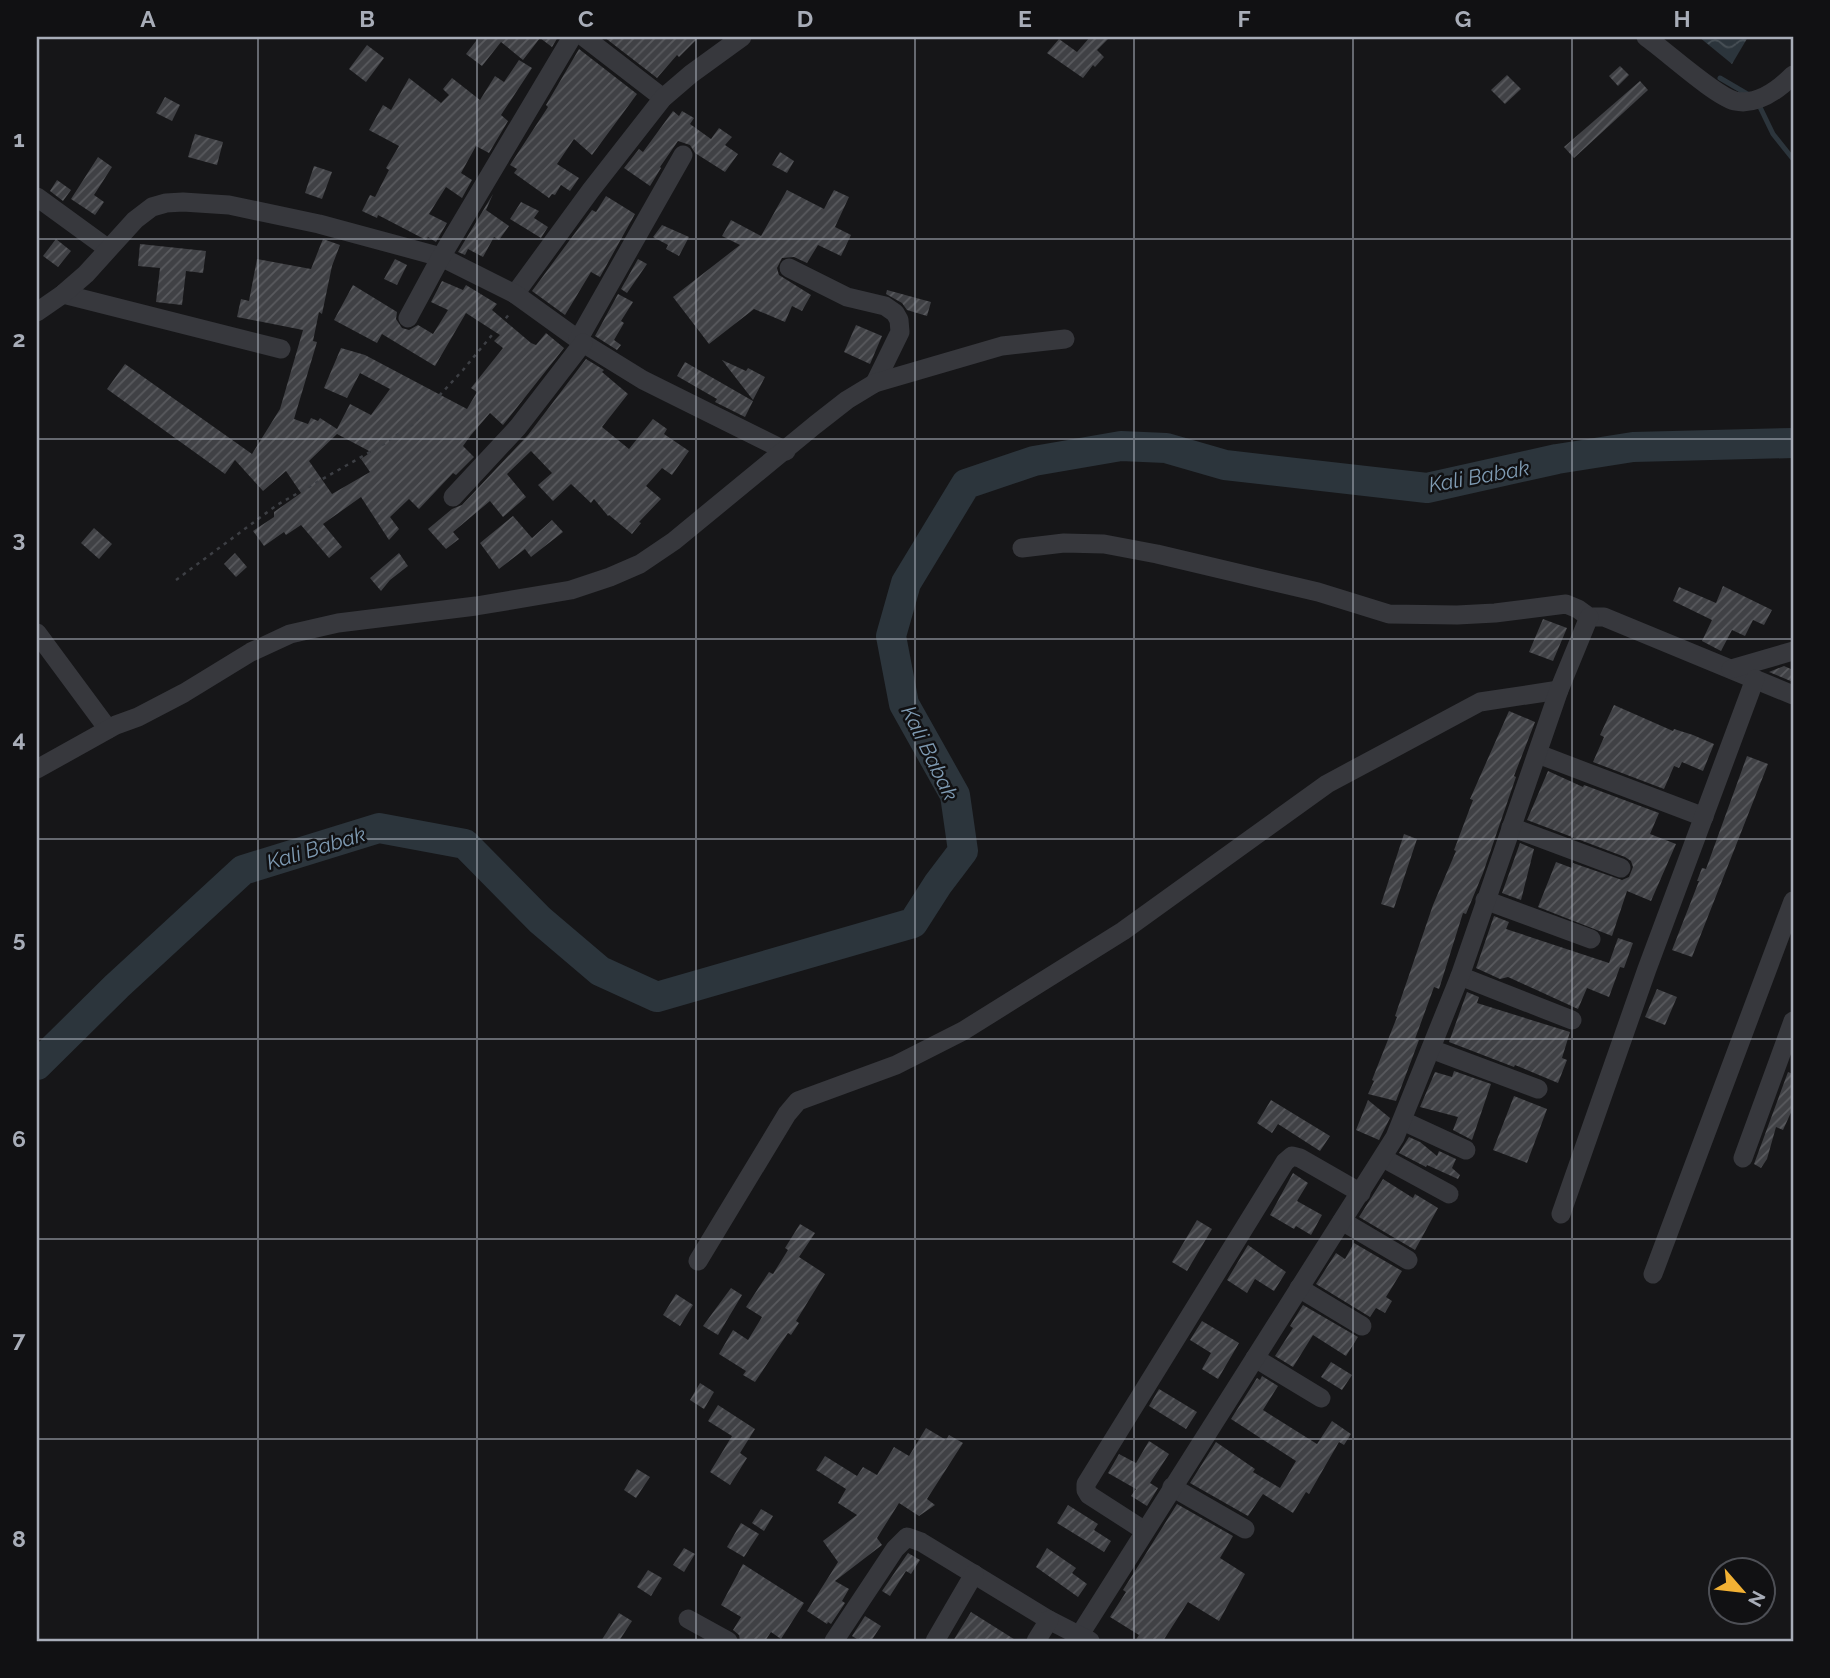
<svg xmlns="http://www.w3.org/2000/svg" width="1830" height="1678" font-family="Raleway,sans-serif">
	<style>
		.water { fill: url(#water-waves) }
		.lines { fill: none; stroke-linecap: round; stroke-linejoin: round }
		.stream { stroke: #2c353c; stroke-width: 5 }
		.river { stroke: #2c353c; stroke-width: 30 }
		.building { fill: url(#building-hatch); fill-rule: evenodd }
		.path { stroke: #3d3f44; stroke-width: 2.5; stroke-dasharray: 3.5 5; stroke-linecap: butt }
		.street { stroke: #37383d; stroke-width: 19 }
		.grid { fill: none; stroke: #a8adb8; stroke-width: 2; stroke-opacity: 0.55 }
		.labels { text-anchor: middle; dominant-baseline: central; stroke-width: 5; stroke-linejoin: round; paint-order: stroke }
		.water-label { font-size: 21px; font-style: italic; fill: #7f9bb3; stroke: #111113 }
		.neatline { fill: none; stroke: #a8adb8; stroke-width: 2.5 }
		.grid-label { font-size: 23px; text-anchor: middle; font-weight: bold; fill: #a8adb8 }
	</style>
	<defs>
		<pattern id="water-waves" width="16" height="10" patternUnits="userSpaceOnUse" patternTransform="scale(1.75)"><rect width="16" height="10" fill="#2c353c"/><path d="M0 5q4-4 8 0t8 0" fill="none" stroke="#485056"/></pattern>
		<pattern id="building-hatch" width="6" height="6" patternUnits="userSpaceOnUse" patternTransform="scale(1.75)"><rect width="6" height="6" fill="#404145"/><path d="M-1 1l2-2M0 6l6-6M5 7l2-2" fill="none" stroke="#595a5e"/></pattern>
	</defs>
	<rect width="100%" height="100%" fill="#161618"/>
	<!-- water -->
	<path class="water" d="M1699,37H1748L1732,64Z"/>
	<g class="lines">
		<!-- stream -->
		<g class="stream">
			<path d="M1720,78L1749,95"/>
			<path d="M1758,103L1773,134L1793,159"/>
		</g>
		<!-- river -->
		<path class="river" d="M37,1065L117,986L243,870L379,828L465,844L540,920L600,971L657,997L913,923L938,884L963,851L955,795L904,704L891,636L906,583L966,484L1034,461L1121,446L1166,448L1225,465L1427,488L1557,459L1633,447L1793,443"/>
	</g>
	<!-- building -->
	<g class="building">
		<path d="M479,37H558L552,47L540,38L523,60L501,42L482,66L466,54Z"/>
		<path d="M604,37H699L679,57L677,55L657,78Z"/>
		<path d="M1090,37H1110L1097,50L1104,57L1095,67L1093,65L1083,78L1047,53L1059,39L1077,52Z"/>
		<path d="M367,45L384,58L366,82L349,69Z"/>
		<path d="M579,49L637,94L592,155L574,139L557,164L579,178L570,191L561,185L555,195L552,194L549,198L514,173L517,169L510,165L548,107L546,105Z"/>
		<path d="M519,60L532,68L501,115L508,121L489,153L476,146L461,173L472,180L462,198L446,187L429,214L447,223L436,242L428,237L426,240L378,215L377,218L362,211L370,195L375,197L389,170L386,168L399,146L369,130L383,105L391,110L409,78L441,103L449,95L443,89L452,78L480,100L495,76L504,82Z"/>
		<path d="M1620,66L1629,75L1618,86L1609,76Z"/>
		<path d="M1507,75L1521,89L1505,104L1491,90Z"/>
		<path d="M1640,81L1648,90L1574,158L1564,147Z"/>
		<path d="M165,97L180,105L172,121L156,113Z"/>
		<path d="M673,111L679,116L682,111L694,118L690,124L711,139L719,128L732,137L725,145L738,154L725,172L695,153L690,145L678,141L660,167L661,168L650,186L624,168L639,149L643,152Z"/>
		<path d="M195,134L223,142L217,165L188,157Z"/>
		<path d="M780,152L794,161L787,173L772,165Z"/>
		<path d="M98,157L112,167L94,195L104,202L95,215L71,199Z"/>
		<path d="M314,166L332,172L322,199L305,193Z"/>
		<path d="M57,180L71,190L63,201L50,191Z"/>
		<path d="M787,190L824,209L834,190L849,197L835,227L851,235L841,256L818,245L807,263L794,257L782,258L777,268L779,275L811,295L802,311L792,306L785,322L754,309L709,344L673,297L740,245L722,236L731,220L761,236Z"/>
		<path d="M493,194L486,210L509,226L499,240L494,237L483,257L468,249L465,255L458,252Z"/>
		<path d="M606,196L635,214L600,277L591,272L565,315L532,291L592,210L596,212Z"/>
		<path d="M521,202L539,211L534,218L548,227L541,238L510,219Z"/>
		<path d="M662,225L689,237L679,256L666,249L668,245L653,237Z"/>
		<path d="M56,239L71,251L58,267L43,256Z"/>
		<path d="M323,239L340,245L332,266L322,314L319,312L313,341L317,342L294,419L308,424L311,418L318,421L320,418L337,429L350,404L371,415L390,389L360,373L347,398L324,388L341,348L365,355L467,409L477,392L471,388L503,348L494,341L500,335L466,313L435,366L382,334L377,343L334,320L353,285L397,312L396,319L402,328L409,330L418,325L433,334L448,310L431,302L442,281L463,290L466,285L497,304L492,310L531,343L536,345L546,333L564,348L503,425L490,413L471,435L463,446L474,457L456,475L453,473L419,509L409,499L390,517L399,529L389,540L361,497L323,524L342,547L329,558L301,525L286,535L284,532L264,546L253,531L274,517V512L301,493L286,471L263,491L235,460L225,474L107,389L125,364L252,454L280,409L303,330L237,317L241,299L249,301L257,259L311,269ZM337,434L371,452L361,459L370,472L332,494L309,461Z"/>
		<path d="M140,244L206,251L203,273L186,271L182,305L156,302L160,268L138,266Z"/>
		<path d="M395,259L407,265L397,285L384,279Z"/>
		<path d="M638,259L647,264L627,293L621,289Z"/>
		<path d="M887,290L931,302L927,316L907,310L902,303L886,294Z"/>
		<path d="M618,294L633,302L621,321L624,323L614,340L621,345L617,350L595,336Z"/>
		<path d="M856,325L882,336L870,364L844,352Z"/>
		<path d="M586,359L604,370L602,372L628,394L602,427L629,449L653,419L667,429L664,434L689,451L672,475L662,468L646,486L661,499L639,522L641,523L632,534L609,515L608,516L594,499L591,503L571,484L553,501L538,485L552,473L531,451L507,474L526,497L503,517L490,501L453,532L459,539L446,549L428,529L452,509L462,505L528,435Z"/>
		<path d="M722,360L746,371L748,368L765,377L753,400Z"/>
		<path d="M685,362L753,401L745,417L715,402L717,399L677,376Z"/>
		<path d="M513,516L532,538L552,520L563,532L531,557L525,549L499,569L480,543Z"/>
		<path d="M94,528L112,544L99,559L81,543Z"/>
		<path d="M235,553L247,567L236,577L224,564Z"/>
		<path d="M399,553L408,566L390,580L381,591L370,578Z"/>
		<path d="M1723,586L1772,610L1764,625L1753,620L1745,636L1732,630L1721,651L1702,641L1712,620L1673,601L1679,587L1716,603Z"/>
		<path d="M1543,619L1567,628L1553,661L1529,652Z"/>
		<path d="M1784,666L1793,670V682L1769,672Z"/>
		<path d="M1614,705L1673,731L1674,729L1693,735L1714,744L1703,771L1682,762L1679,768L1674,766L1664,789L1593,762L1604,737L1600,735Z"/>
		<path d="M1509,711L1535,722L1514,776L1516,777L1483,873L1466,914L1463,913L1439,989L1434,987L1415,1039L1419,1040L1396,1101L1368,1094L1374,1081L1372,1080L1397,1017L1395,1016L1433,905L1456,851L1454,850L1473,800L1470,799Z"/>
		<path d="M1747,756L1768,764L1692,957L1672,950L1699,881H1697L1702,868L1706,869Z"/>
		<path d="M1548,771L1583,787L1584,785L1659,813L1650,834L1676,844L1651,901L1627,891L1612,936L1538,907L1556,862L1572,868L1573,863L1622,880L1629,877L1633,867L1631,861L1625,857L1527,820Z"/>
		<path d="M1404,834L1417,839L1394,908L1381,904Z"/>
		<path d="M1520,843L1534,849L1521,900L1502,893Z"/>
		<path d="M1494,916L1509,922L1506,929L1609,963L1618,938L1633,943L1624,968L1620,967L1609,997L1587,988L1578,1009L1508,977L1500,979L1476,968Z"/>
		<path d="M1657,989L1677,997L1665,1025L1645,1017Z"/>
		<path d="M1467,992L1479,997L1477,1003L1570,1032L1562,1058L1567,1060L1558,1083L1515,1065L1514,1067L1449,1042Z"/>
		<path d="M1454,1071L1491,1084L1472,1140L1453,1130L1458,1117L1420,1107L1435,1072L1452,1077Z"/>
		<path d="M1788,1072L1793,1074V1108L1783,1130L1776,1127L1767,1159L1761,1168L1754,1164Z"/>
		<path d="M1514,1096L1547,1109L1527,1163L1493,1150Z"/>
		<path d="M1271,1100L1330,1136L1320,1151L1278,1124L1272,1133L1257,1123Z"/>
		<path d="M1368,1100L1390,1118L1379,1140L1356,1130Z"/>
		<path d="M1409,1137L1420,1142L1437,1156L1439,1151L1456,1159L1452,1168L1460,1175L1458,1179L1427,1165L1426,1167L1399,1153Z"/>
		<path d="M1293,1173L1308,1183L1297,1201L1322,1215L1311,1235L1296,1226L1294,1229L1270,1215Z"/>
		<path d="M1383,1179L1413,1198L1415,1194L1438,1208L1415,1250L1359,1217Z"/>
		<path d="M1197,1220L1212,1229L1187,1271L1172,1262Z"/>
		<path d="M800,1224L815,1233L799,1257L825,1274L796,1321L799,1323L791,1335L788,1333L755,1382L743,1375L746,1371L719,1354L733,1330L748,1340L762,1317L746,1307L769,1272L773,1274L788,1250L785,1248Z"/>
		<path d="M1354,1243L1402,1271L1386,1297L1392,1301L1385,1313L1376,1308L1370,1317L1316,1284L1336,1253L1345,1259Z"/>
		<path d="M1248,1245L1286,1272L1274,1291L1255,1279L1247,1293L1227,1280Z"/>
		<path d="M731,1288L742,1295L718,1335L703,1326Z"/>
		<path d="M676,1294L693,1305L680,1326L663,1315Z"/>
		<path d="M1303,1305L1358,1337L1346,1356L1313,1335L1293,1367L1275,1356L1293,1328L1290,1326Z"/>
		<path d="M1202,1321L1239,1343L1218,1379L1202,1369L1211,1353L1190,1340Z"/>
		<path d="M1331,1362L1352,1375L1342,1390L1321,1377Z"/>
		<path d="M1262,1376L1278,1386L1263,1410L1317,1444L1332,1421L1351,1434L1344,1445L1339,1442L1309,1494L1306,1492L1293,1513L1263,1494L1248,1516L1190,1483L1216,1442L1255,1469L1253,1472L1280,1488L1296,1461L1231,1419L1257,1378L1260,1380Z"/>
		<path d="M700,1383L714,1392L704,1409L690,1400Z"/>
		<path d="M1159,1389L1197,1412L1186,1429L1149,1406Z"/>
		<path d="M718,1405L755,1429L740,1453L747,1458L730,1485L710,1472L732,1436L708,1421Z"/>
		<path d="M926,1428L946,1440L949,1435L963,1443L927,1499L935,1505L919,1516L899,1503L877,1538L882,1545L835,1581L849,1589L842,1601L845,1603L831,1624L828,1622L827,1624L807,1611L838,1562L823,1541L857,1515L838,1503L846,1489L816,1470L825,1456L857,1476L863,1467L877,1475L894,1447L909,1456Z"/>
		<path d="M1149,1441L1169,1454L1150,1483L1158,1488L1147,1506L1131,1496L1136,1489L1108,1473L1119,1454L1136,1463Z"/>
		<path d="M637,1469L650,1477L636,1498L624,1490Z"/>
		<path d="M1177,1504L1233,1536L1220,1558L1245,1574L1219,1621L1188,1602L1163,1641H1135L1139,1635L1110,1617L1126,1592L1123,1590Z"/>
		<path d="M1068,1505L1098,1524L1094,1530L1111,1541L1104,1552L1057,1523Z"/>
		<path d="M761,1509L773,1516L764,1531L752,1523Z"/>
		<path d="M741,1523L759,1534L744,1557L727,1547Z"/>
		<path d="M684,1548L695,1554L684,1572L673,1565Z"/>
		<path d="M1047,1548L1076,1568L1072,1573L1087,1584L1078,1597L1036,1567Z"/>
		<path d="M908,1553L920,1560L911,1574L906,1571L890,1596L882,1591Z"/>
		<path d="M743,1564L804,1603L781,1639L771,1632L765,1641H740L739,1635L733,1630L741,1617L721,1605Z"/>
		<path d="M648,1570L662,1578L651,1596L637,1587Z"/>
		<path d="M971,1612L1017,1641H953Z"/>
		<path d="M619,1613L632,1621L619,1641H601Z"/>
		<path d="M865,1616L881,1626L871,1641H860L852,1636Z"/>
	</g>
	<g class="lines">
		<!-- path -->
		<path class="path" d="M176,580L277,505L384,444L412,425L463,370L511,312"/>
		<!-- street -->
		<g class="street">
			<path d="M584,37L663,98"/>
			<path d="M1646,37C1666,51 1715,96 1735,101C1758,106 1779,89 1793,75"/>
			<path d="M37,197L107,248"/>
			<path d="M789,268L847,297L885,306L895,313L899,320L900,332L875,383"/>
			<path d="M63,294L281,349"/>
			<path d="M515,294L591,190L663,98L691,74L742,37"/>
			<path d="M37,312L63,294L86,274L135,220L152,207L166,203L183,202L229,205L319,224L441,257L515,294L583,343L643,380L786,451"/>
			<path d="M408,318L441,257L572,37"/>
			<path d="M578,340L683,155"/>
			<path d="M453,497L518,427L583,343"/>
			<path d="M1022,548L1064,543L1104,544L1157,554L1318,592L1389,614L1457,615L1495,613L1566,604L1578,609L1589,617H1604L1793,695"/>
			<path d="M37,633L108,729"/>
			<path d="M1731,669L1793,651"/>
			<path d="M1538,754L1704,817"/>
			<path d="M37,769L116,725L138,717L184,693L251,652L290,634L338,623L476,606L571,590L610,577L640,564L674,541L815,425L847,400L875,383L1002,346L1065,339"/>
			<path d="M1511,827L1621,868"/>
			<path d="M1485,900L1591,939"/>
			<path d="M1460,976L1572,1020"/>
			<path d="M1431,1049L1538,1089"/>
			<path d="M1403,1121L1466,1150"/>
			<path d="M1383,1158L1449,1194"/>
			<path d="M1743,1158L1793,1021"/>
			<path d="M1561,1214L1647,969L1755,679"/>
			<path d="M1342,1221L1408,1260"/>
			<path d="M698,1261L787,1114L798,1101L896,1065L963,1031L1123,931L1327,784L1480,702L1559,690"/>
			<path d="M1653,1274L1793,901"/>
			<path d="M1299,1288L1362,1326"/>
			<path d="M1255,1358L1321,1398"/>
			<path d="M1172,1487L1245,1529"/>
			<path d="M1145,1531L1089,1495L1086,1490V1484L1285,1162L1292,1156L1300,1158L1361,1193"/>
			<path d="M688,1619L728,1641"/>
			<path d="M1079,1636L1395,1137L1460,976L1559,690L1589,617"/>
			<path d="M834,1641L895,1549L907,1537L921,1542L1049,1620L1090,1641"/>
			<path d="M935,1641L974,1574"/>
			<path d="M1036,1641L1049,1620"/>
		</g>
	</g>
	<!-- grid -->
	<path class="grid" d="M258,37V1641M477,37V1641M696,37V1641M915,37V1641M1134,37V1641M1353,37V1641M1572,37V1641M37,239H1793M37,439H1793M37,639H1793M37,839H1793M37,1039H1793M37,1239H1793M37,1439H1793"/>
	<g class="labels">
		<!-- water labels -->
		<g class="water-label">
			<text transform="translate(1479 476) rotate(-10)">Kali Babak</text>
			<text transform="translate(930 753) rotate(64)">Kali Babak</text>
			<text transform="translate(316 848) rotate(-17)">Kali Babak</text>
		</g>
	</g>
	<!-- border -->
	<rect width="1830" height="1678" fill="none" stroke="#111113" stroke-width="77"/>
	<!-- north arrow -->
	<g transform="translate(1742 1591) rotate(118)"><circle r="33" fill="#111113" stroke="#4d4f55" stroke-width="2"/>
	<path d="M0-5L12 26L0 18L-12 26Z" fill="#f2b134"/>
	<text y="-10" font-size="19" font-weight="bold" text-anchor="middle" fill="#a8adb8">N</text>
	</g>
	<rect x="38" y="38" width="1754" height="1602" class="neatline"/>
	<g class="grid-label">
		<text x="148" y="27">A</text>
		<text x="367" y="27">B</text>
		<text x="586" y="27">C</text>
		<text x="805" y="27">D</text>
		<text x="1025" y="27">E</text>
		<text x="1244" y="27">F</text>
		<text x="1463" y="27">G</text>
		<text x="1682" y="27">H</text>
		<text x="19" y="147">1</text>
		<text x="19" y="347">2</text>
		<text x="19" y="547">3</text>
		<text x="19" y="747">4</text>
		<text x="19" y="947">5</text>
		<text x="19" y="1147">6</text>
		<text x="19" y="1347">7</text>
		<text x="19" y="1547">8</text>
	</g>
</svg>
